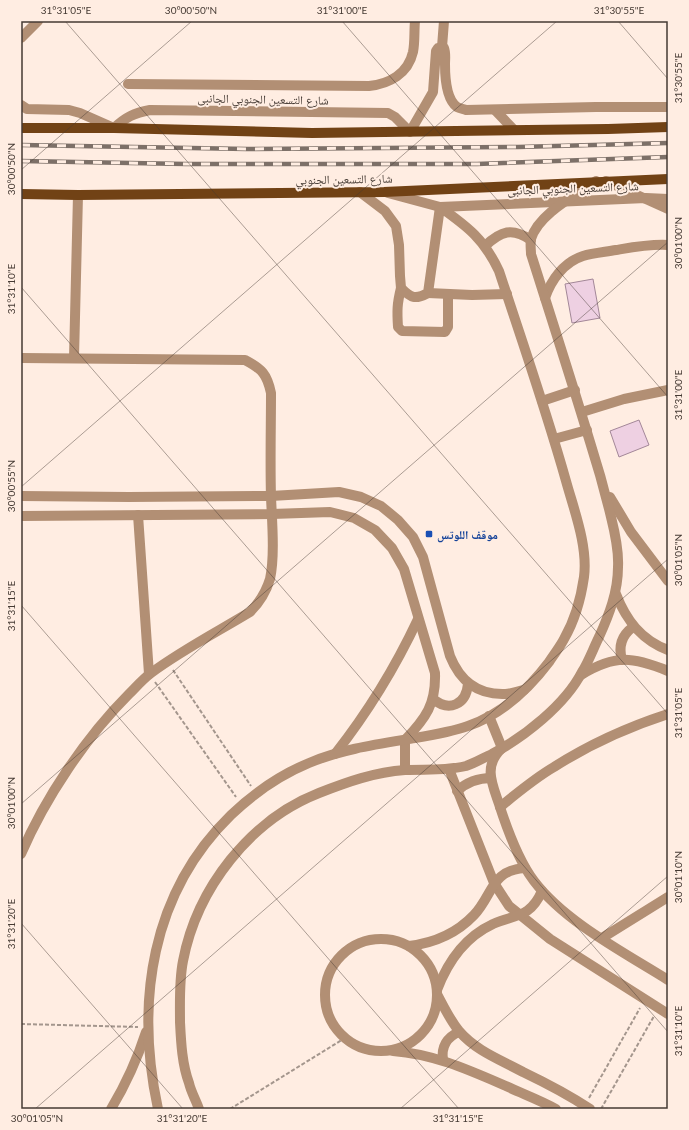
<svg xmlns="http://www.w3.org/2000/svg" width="689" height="1130" font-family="Lato,'Noto Naskh Arabic',sans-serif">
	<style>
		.building { fill: #eed0e2; stroke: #a38798 }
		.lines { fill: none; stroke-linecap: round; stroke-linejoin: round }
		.path { stroke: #a4968d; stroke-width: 2; stroke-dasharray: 4 2; stroke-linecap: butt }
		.minor { stroke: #b28f74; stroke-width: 10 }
		.major { stroke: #714215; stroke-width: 10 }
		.rail-casing { stroke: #7d7068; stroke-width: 4.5 }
		.rail { stroke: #ffede2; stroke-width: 3; stroke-dasharray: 9; stroke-linecap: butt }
		.ticks { fill: none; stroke: #453a33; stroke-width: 1; stroke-opacity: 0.45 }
		.transit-dot { fill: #1a4fb4; stroke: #ffede2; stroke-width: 1.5 }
		.labels { text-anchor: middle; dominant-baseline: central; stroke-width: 4; stroke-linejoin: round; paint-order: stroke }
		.street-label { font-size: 12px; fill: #453a33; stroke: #ffede2 }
		.transit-label { font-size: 12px; font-weight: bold; fill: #164399; stroke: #ffede2; text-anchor: start }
		.neatline { fill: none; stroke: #453a33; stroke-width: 1.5 }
		.ticks-label { font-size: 10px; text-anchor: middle; fill: #453a33 }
	</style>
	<rect width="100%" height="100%" fill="#ffede2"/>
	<!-- building -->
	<g class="building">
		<path d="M593,279L600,318L572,323L565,284Z"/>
		<path d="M639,420L649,445L619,457L610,431Z"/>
	</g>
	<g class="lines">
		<!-- path -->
		<g class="path">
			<path d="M173,670L251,786"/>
			<path d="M155,682L236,797"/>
			<path d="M21,1024L138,1027"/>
			<path d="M589,1098L640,1008"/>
			<path d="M230,1109L345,1038"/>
			<path d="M601,1109L654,1016"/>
		</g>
		<!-- minor -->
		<g class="minor">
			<path d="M21,38L38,21"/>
			<path d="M442,47L444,21"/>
			<path d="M128,84L369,86C389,84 408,74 413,52C415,42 414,31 415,21"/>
			<path d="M21,105L27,109L69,110L80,113L114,128C126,117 134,113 150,110L388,113L395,117L410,132L433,92L436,51L438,48H444C446,53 445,59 445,64C445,76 446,99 457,107C459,108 463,109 466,110L596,107H668"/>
			<path d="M495,110L514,130"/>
			<path d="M606,181L668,209"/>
			<path d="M388,193L440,207L646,198L668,199"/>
			<path d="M485,246C501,231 512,227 531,240"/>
			<path d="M401,288C397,304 397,311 398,327L402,331L445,332L448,327V294"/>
			<path d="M428,293L472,295L507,294"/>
			<path d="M545,298C551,280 564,262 583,256C593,253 605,252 616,250C634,247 650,244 668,245"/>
			<path d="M21,358L245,360C262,369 267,374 271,393C271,427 270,462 271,497C272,521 275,556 270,579C266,592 259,603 250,612C217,632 182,650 151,673C143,679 136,687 129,694C86,737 45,798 21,854"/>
			<path d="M74,358L78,195"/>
			<path d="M542,401L575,390"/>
			<path d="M582,412L624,399L668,390"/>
			<path d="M554,439L587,430"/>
			<path d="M21,496L129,497L271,496L339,492L361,497L381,506L398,520L413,537L423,557L450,656C460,681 478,695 505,694C511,694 518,691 524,690"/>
			<path d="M610,497L631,532L668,581"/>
			<path d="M138,515L149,674"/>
			<path d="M21,516L272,514L330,512L354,518L375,530L392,548L404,569L435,673C436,704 426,718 405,740V770"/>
			<path d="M616,594C626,620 641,640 668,650"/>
			<path d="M622,660C618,646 622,635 633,627"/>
			<path d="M581,675C615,654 633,657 668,671"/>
			<path d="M433,699C449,712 466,705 468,684"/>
			<path d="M489,716L502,748C483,766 492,783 499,804C507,829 518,860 534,881C565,922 625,953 668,980"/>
			<path d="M335,754C368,712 395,668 418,619"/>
			<path d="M449,769L494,883L509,906L550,939L668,1014"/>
			<path d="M457,791C467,782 477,778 491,778"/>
			<path d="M500,807C517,793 535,778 554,767C590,744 628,727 668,714"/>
			<path d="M602,938L668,897"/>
			<circle cx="381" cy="995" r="56"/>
			<path d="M409,946C434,943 456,934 474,915C493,895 491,870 525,868"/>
			<path d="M437,990C448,961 465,937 493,924C516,914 530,918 542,891"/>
			<path d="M437,994C444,1007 450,1020 459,1031C476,1051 501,1060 523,1072C546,1083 569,1095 590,1109"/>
			<path d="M393,1051C434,1054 469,1070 506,1086C523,1094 540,1100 556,1109"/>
			<path d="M443,1060C441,1047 447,1037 459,1032"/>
			<path d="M111,1109C126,1084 137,1060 146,1032"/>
			<path d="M158,1109C135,1002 151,893 231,815C254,793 280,775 309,763C342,749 379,744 415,738C433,735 451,732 468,726C502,714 528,690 549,662C554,654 560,647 564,639C575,620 581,598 584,577C588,546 574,510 566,481C546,410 522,341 499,271C484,239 468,227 440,207L428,293C415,300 411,298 401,288L400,276L399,245L396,226L385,211L360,192"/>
			<path d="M199,1109C196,1100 191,1092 189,1083C182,1064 181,1042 180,1022C180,1002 179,981 183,961C197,888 250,820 319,793C347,782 375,772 405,770C426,769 446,771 466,766C475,763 483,758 492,754C524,737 565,705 582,672C589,661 593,649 599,637C609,615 618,592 618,567C619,550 615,533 611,517C605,492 598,467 590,442C571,379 551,317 531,254C531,250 530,244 531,239C538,214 576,195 596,181"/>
		</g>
		<!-- major -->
		<g class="major">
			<path d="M21,128H114L312,133L608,129L668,127"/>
			<path d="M21,194L78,195L384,192L668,179"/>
		</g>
		<defs>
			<g id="rail">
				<path d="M21,145L247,149L518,147L668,143"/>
				<path d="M21,161L186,164H477L668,157"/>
			</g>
		</defs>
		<!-- rail casing -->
		<use href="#rail" class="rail-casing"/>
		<!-- rail -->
		<use href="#rail" class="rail"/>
	</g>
	<!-- ticks -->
	<path class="ticks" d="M65,21L668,714M342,21L668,397M618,21L668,79M21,170L192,21M21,287L668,1032M21,487L557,21M21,605L459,1109M21,804L668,242M21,923L183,1109M35,1109L668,559M400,1109L668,876"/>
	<!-- markers -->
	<rect class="transit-dot" x="425" y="530" width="8" height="8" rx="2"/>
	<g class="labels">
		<!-- street labels -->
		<g class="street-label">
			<text transform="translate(263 99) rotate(1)">شارع التسعين الجنوبي الجانبى</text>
			<text transform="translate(344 179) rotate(-1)">شارع التسعين الجنوبي</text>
			<text transform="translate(573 188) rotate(-2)">شارع التسعين الجنوبي الجانبى</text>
		</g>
		<!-- transit labels -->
		<g class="transit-label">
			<text x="437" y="534">موقف اللوتس</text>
		</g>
	</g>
	<!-- border -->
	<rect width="689" height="1130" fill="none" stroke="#ffede2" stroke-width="44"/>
	<rect x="22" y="22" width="645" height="1086" class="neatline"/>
	<g class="ticks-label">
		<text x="66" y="14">31°31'05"E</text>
		<text x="191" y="14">30°00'50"N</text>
		<text x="342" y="14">31°31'00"E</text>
		<text x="619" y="14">31°30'55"E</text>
		<text transform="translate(678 78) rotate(-90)" y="4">31°30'55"E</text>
		<text transform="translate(11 169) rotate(-90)" y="4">30°00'50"N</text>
		<text transform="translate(678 243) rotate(-90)" y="4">30°01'00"N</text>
		<text transform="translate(11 289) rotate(-90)" y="4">31°31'10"E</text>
		<text transform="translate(678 395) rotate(-90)" y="4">31°31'00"E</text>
		<text transform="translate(11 486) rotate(-90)" y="4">30°00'55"N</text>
		<text transform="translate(678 560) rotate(-90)" y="4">30°01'05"N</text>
		<text transform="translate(11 606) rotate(-90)" y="4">31°31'15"E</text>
		<text transform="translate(678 713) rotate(-90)" y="4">31°31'05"E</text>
		<text transform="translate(11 803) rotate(-90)" y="4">30°01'00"N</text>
		<text transform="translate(678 877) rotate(-90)" y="4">30°01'10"N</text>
		<text transform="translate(11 924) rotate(-90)" y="4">31°31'20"E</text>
		<text transform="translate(678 1031) rotate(-90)" y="4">31°31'10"E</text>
		<text x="37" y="1122">30°01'05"N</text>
		<text x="182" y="1122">31°31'20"E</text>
		<text x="458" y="1122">31°31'15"E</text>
	</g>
</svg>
